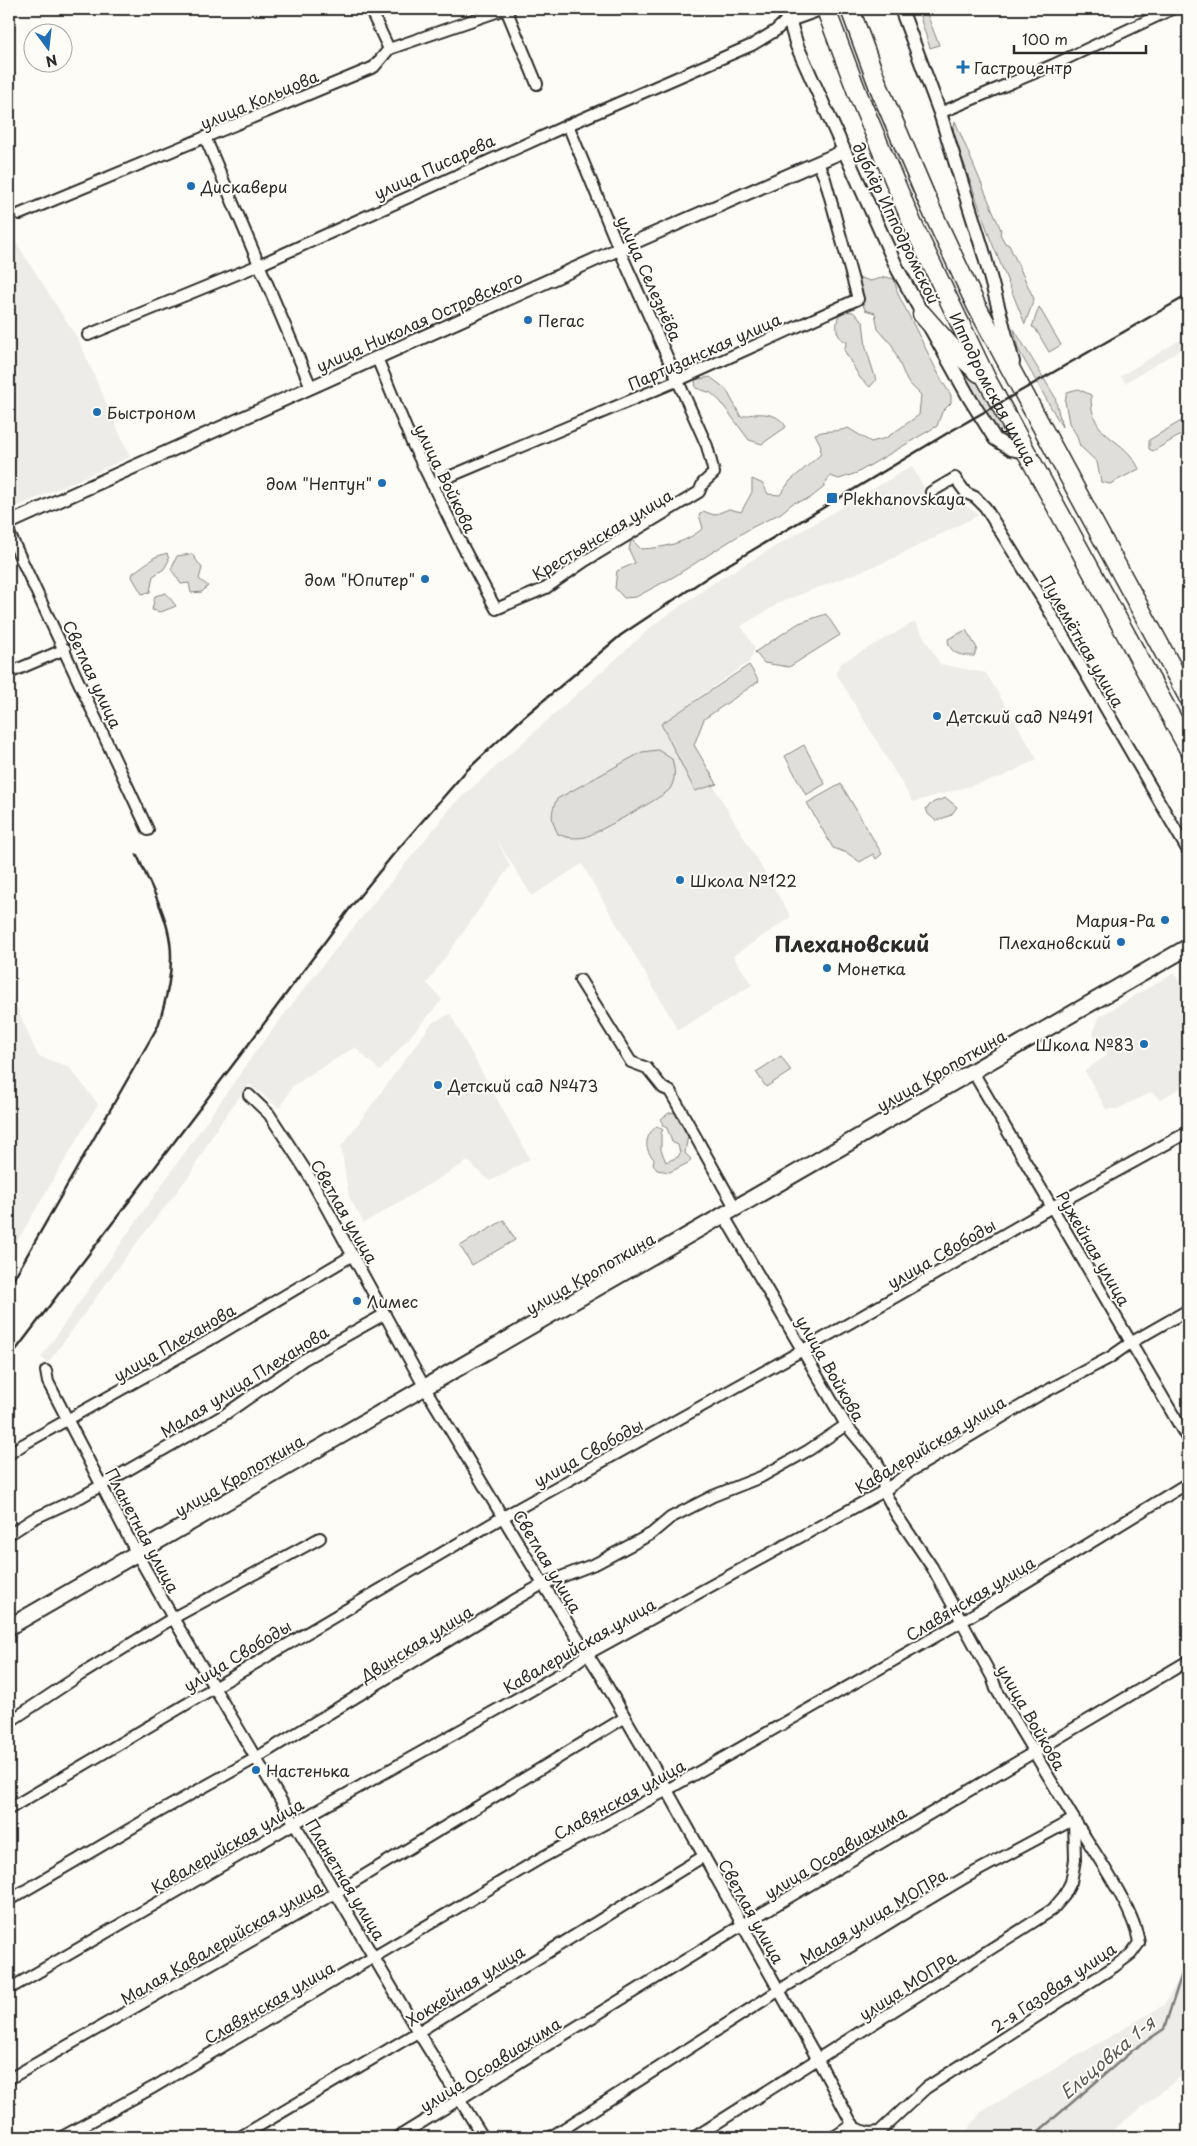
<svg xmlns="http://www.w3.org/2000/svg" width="1197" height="2146" font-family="'Playpen Sans',sans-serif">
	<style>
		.built { fill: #edece8 }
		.green { fill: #dfdeda; stroke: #858482 }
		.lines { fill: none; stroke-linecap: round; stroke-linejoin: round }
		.stream { stroke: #7e7d7b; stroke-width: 2.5 }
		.minor-casing { stroke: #2b2b2b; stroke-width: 14 }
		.tertiary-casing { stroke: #2b2b2b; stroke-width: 16 }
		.secondary-casing { stroke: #2b2b2b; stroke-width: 19 }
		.trunk-casing { stroke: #2b2b2b; stroke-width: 21 }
		.minor { stroke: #fdfcf7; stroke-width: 10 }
		.tertiary { stroke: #fdfcf7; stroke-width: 12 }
		.secondary { stroke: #fdfcf7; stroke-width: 15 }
		.trunk { stroke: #fdfcf7; stroke-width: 18 }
		.rail { stroke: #2b2b2b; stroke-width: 2.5 }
		.poi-dot { fill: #1f6fb2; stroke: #fdfcf7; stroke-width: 2 }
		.labels { text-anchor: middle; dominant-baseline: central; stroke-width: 4; stroke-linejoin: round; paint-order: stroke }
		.poi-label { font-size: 16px; fill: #2b2b2b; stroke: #fdfcf7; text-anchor: start }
		.street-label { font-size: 16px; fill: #2b2b2b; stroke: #fdfcf7 }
		.water-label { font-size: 18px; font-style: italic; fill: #5b5b5a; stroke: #fdfcf7 }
		.district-label { font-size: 21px; font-weight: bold; fill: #2b2b2b; stroke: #fdfcf7 }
	</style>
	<rect width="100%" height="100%" fill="#fdfcf7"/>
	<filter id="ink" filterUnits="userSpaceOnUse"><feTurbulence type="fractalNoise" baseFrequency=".02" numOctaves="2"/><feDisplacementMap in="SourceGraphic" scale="10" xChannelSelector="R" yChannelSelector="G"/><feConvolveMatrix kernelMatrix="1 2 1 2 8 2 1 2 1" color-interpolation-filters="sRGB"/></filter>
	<g filter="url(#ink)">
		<!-- built -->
		<g class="built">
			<path d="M9,231L79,341L130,457L9,510Z"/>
			<path d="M1188,335V345L1125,383L1121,376Z"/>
			<path d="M912,466L930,499L938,497H954L979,515L888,561L783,601L741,626L755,648L749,662L672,716L791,917L733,956L752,985L678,1030L582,864L532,896L497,840L510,866L427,983L442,1000L380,1071L355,1047L292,1086L281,1107H278L249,1084L218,1126L189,1176L128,1254L48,1363L41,1357L256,1051L318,971L454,804L656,623L715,582Z"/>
			<path d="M915,622L940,664L986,673L1037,759L1002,777L913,802L836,673L841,663Z"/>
			<path d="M1174,973L1188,998V1083L1160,1100L1152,1092L1117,1109H1106L1085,1071L1107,1055L1093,1034L1100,1016Z"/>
			<path d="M9,990L38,1056L69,1067L98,1104L9,1255Z"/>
			<path d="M450,1014L530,1159L490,1181L468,1161L364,1223L349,1197L341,1147L432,1023Z"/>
			<path d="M1188,1964V2071L1104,2137H962L981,2112L1164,2005Z"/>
		</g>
		<!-- green -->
		<g class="green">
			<path d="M919,9H925L939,45L930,48L920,17Z"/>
			<path d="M955,121L1001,230L1000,234L1005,243L1009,245L1034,299L1025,324L990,238L953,132Z"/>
			<path d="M886,277L894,279L898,294L942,381L951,395V403L942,412L937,426L857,473L839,479L830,476L823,488L809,499L793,503L781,513L749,529L675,576L636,597L624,598L615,588L617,571L635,563L629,550L631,539L641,549C664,548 686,543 703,528L699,515L703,511L714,515L729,509L741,512L752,492V479L763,484L768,494L780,495L790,481L820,455L821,446L815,434C828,429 836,433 848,428L871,442L886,438L919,415L921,395L907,381L892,345L878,329L875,313L865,310L855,280L861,278L870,281Z"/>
			<path d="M1039,307L1061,345L1049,352L1035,328L1032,327Z"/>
			<path d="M840,311L853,312L863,321L866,348L876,380L870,387L860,378L844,350L847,342C833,337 836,322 840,311Z"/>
			<path d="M1014,329L1055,397L1062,427L1018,349Z"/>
			<path d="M958,364L977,380L1003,429L1006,441L996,430Z"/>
			<path d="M710,377L726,389L741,417C755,412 778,411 786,427L762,444L749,440L720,401L711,393L696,388L695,380Z"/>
			<path d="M1078,389L1091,395C1090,441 1124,435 1139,469L1110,484L1101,482L1097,462L1080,446L1076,434L1069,423L1065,401L1067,392Z"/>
			<path d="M1188,417V431L1153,451L1149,449V440Z"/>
			<path d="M167,553L169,560L164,569L153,576L150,592L142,594L132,577L133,573L155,557Z"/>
			<path d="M192,554L202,568L199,579L208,586L202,592L191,593L189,583L181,584L171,569L177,556Z"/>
			<path d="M166,593L176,606L161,612L152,610L155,596Z"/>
			<path d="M826,614L840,635L789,667L764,663L755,652L799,623Z"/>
			<path d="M966,630L977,648L974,656C961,656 949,654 948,639Z"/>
			<path d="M749,665L759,681L704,719L694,745L717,784L695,791L661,724Z"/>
			<path d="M804,745L825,784L806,795L785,756Z"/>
			<path d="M658,750L672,759C675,770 676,778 670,789C665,796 595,834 585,837C575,839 567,838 558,834C551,820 550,813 557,799L642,752Z"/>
			<path d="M841,784L882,854L876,859L873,854L860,862L847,853L833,848L807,803Z"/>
			<path d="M946,798L957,807L951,815L936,821L928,814L926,808L934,802Z"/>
			<path d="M781,1056L791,1071L766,1087L756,1072Z"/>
			<path d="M676,1112L679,1114L681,1123L688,1135L685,1153L691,1159L688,1163L670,1172L657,1170L653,1164L654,1159C643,1149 645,1135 657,1126L663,1130L661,1133V1150L666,1162L678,1157L680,1153L678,1145L672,1142L667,1128L663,1126L661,1119L669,1113Z"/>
			<path d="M504,1220L515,1240L472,1265L460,1246Z"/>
		</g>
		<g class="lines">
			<!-- stream -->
			<path class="stream" d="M1032,2137L1133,2050L1164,2029L1188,1955"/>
			<defs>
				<g id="minor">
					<path d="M370,9L389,49"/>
					<path d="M506,9L537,84"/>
					<path d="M940,113L1053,65L1172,9"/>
					<path d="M205,137L311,387"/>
					<path d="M20,214L374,67L389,49L505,9"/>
					<path d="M88,335L259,265L568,125L752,45L775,31L788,19"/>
					<path d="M377,358L412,443L462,545L496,609L546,588L585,561L699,492L703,483L714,473L707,446L619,249L568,125"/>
					<path d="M432,484L679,380L858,299L825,179L818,163"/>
					<path d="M931,492L955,478L966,493L975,497L985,507L1041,597L1188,851"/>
					<path d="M9,533L148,830"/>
					<path d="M9,673L65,649"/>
					<path d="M580,980L631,1062L647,1068L663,1088L670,1091L736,1209"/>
					<path d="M973,1072L1188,1440"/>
					<path d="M249,1095L269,1114L308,1174L425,1388L543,1584L602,1677L667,1790L818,2060L859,2137"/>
					<path d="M46,1371L48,1382L137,1554L173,1618L418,2032L483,2137"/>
					<path d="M9,1454L24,1444L208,1341L353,1255"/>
					<path d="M13,1532L33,1519L81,1497L224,1415L303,1360L385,1314"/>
					<path d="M9,1722L80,1675L173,1618L320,1538"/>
					<path d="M9,1809L503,1517L801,1351L1052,1207L1188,1132"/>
					<path d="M9,1900L159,1812L256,1758L518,1598L543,1584L597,1563L651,1534L670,1518L713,1496L761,1477L809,1450L846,1425"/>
					<path d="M9,1989L295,1823L525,1694L566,1670L587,1654L884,1491L911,1471L1041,1394L1109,1358L1132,1342L1188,1310"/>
					<path d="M9,2079L337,1892L624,1718"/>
					<path d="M62,2137L154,2087L543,1857L667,1790L961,1622L1188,1483"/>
					<path d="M240,2137L418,2032L704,1856"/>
					<path d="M398,2137L742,1925L1188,1661"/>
					<path d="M551,2137L778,1991L897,1918L966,1877L1074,1819C1093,1851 1134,1907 1139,1943L1131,1954L1115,1966L926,2088L879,2132L869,2133L855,2128"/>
					<path d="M695,2137L1052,1910L1064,1896L1071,1882L1075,1860L1074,1819L996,1689L992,1677L932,1567L896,1514L884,1491L882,1474L877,1462L846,1425L724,1216"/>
					<path d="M834,2137L853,2124"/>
				</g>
				<g id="tertiary">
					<path d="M786,9L797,46L898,270L970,399L995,439L1011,449L1026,452"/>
					<path d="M901,9L940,113L984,254L1013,362"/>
					<path d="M9,523L619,249L844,151"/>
				</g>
				<g id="secondary">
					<path d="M788,19L816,9"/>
					<path d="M9,1627L1188,947"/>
				</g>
				<g id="trunk">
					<path d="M850,9L878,85L932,211L976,305L1188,697"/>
					<path id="s1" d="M828,15L857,92L913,225L987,380L1188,748"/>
					<path d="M922,314L952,348L979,373"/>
				</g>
			</defs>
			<!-- minor casing -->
			<use href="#minor" class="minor-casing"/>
			<!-- tertiary casing -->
			<use href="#tertiary" class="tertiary-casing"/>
			<!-- secondary casing -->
			<use href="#secondary" class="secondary-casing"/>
			<!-- trunk casing -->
			<use href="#trunk" class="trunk-casing"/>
			<!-- minor -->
			<use href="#minor" class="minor"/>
			<!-- tertiary -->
			<use href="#tertiary" class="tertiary"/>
			<!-- secondary -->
			<use href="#secondary" class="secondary"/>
			<!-- trunk -->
			<use href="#trunk" class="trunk"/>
			<!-- rail -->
			<g class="rail">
				<path d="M9,1287L158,1026C166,1000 174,971 170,942C166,912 149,883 137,855"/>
				<path d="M9,1359L251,1041L350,908L392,856L466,771L525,716L621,635L711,575L951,431L1188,295"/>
			</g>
		</g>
	</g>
	<!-- markers -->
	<g class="poi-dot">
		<path d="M960.5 59.5h5v5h5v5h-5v5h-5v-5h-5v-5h5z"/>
		<circle cx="191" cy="186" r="5"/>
		<circle cx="528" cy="320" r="5"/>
		<circle cx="97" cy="412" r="5"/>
		<circle cx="382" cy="483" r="5"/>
		<rect x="826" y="492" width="12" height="12" rx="2.5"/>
		<circle cx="425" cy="579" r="5"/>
		<circle cx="937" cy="716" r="5"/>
		<circle cx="680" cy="880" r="5"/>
		<circle cx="1165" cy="920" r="5"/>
		<circle cx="1121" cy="942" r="5"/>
		<circle cx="827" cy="968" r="5"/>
		<circle cx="1144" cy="1044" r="5"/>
		<circle cx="438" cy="1085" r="5"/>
		<circle cx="357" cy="1301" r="5"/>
		<circle cx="256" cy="1770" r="5"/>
	</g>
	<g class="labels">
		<!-- poi labels -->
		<g class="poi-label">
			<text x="974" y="67">Гастроцентр</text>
			<text x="201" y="186">Дискавери</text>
			<text x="538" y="320">Пегас</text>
			<text x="107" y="412">Быстроном</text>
			<text x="372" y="483" text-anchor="end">дом "Нептун"</text>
			<text x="843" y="498">Plekhanovskaya</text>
			<text x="415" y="579" text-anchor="end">дом "Юпитер"</text>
			<text x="947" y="716">Детский сад №491</text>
			<text x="690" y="880">Школа №122</text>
			<text x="1155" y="920" text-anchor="end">Мария-Ра</text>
			<text x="1111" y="942" text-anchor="end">Плехановский</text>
			<text x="837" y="968">Монетка</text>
			<text x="1134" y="1044" text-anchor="end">Школа №83</text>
			<text x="448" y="1085">Детский сад №473</text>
			<text x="367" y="1301">Лимес</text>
			<text x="266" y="1770">Настенька</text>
		</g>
		<!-- street labels -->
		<g class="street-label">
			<text transform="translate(259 99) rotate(-23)">улица Кольцова</text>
			<text transform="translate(434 166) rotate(-25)">улица Писарева</text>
			<text transform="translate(897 223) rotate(64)">дублёр Ипподромской</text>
			<text transform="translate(650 278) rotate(66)">улица Селезнёва</text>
			<text transform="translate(419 321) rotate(-24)">улица Николая Островского</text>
			<text transform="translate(704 351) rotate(-24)">Партизанская улица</text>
			<text stroke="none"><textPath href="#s1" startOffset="409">Ипподромская улица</textPath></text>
			<text transform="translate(446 478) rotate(64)">улица Войкова</text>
			<text transform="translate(602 534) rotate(-31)">Крестьянская улица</text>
			<text transform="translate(1083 641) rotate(60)">Пулемётная улица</text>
			<text transform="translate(93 674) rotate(65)">Светлая улица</text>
			<text transform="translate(941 1070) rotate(-30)">улица Кропоткина</text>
			<text transform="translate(345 1211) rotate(60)">Светлая улица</text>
			<text transform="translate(1094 1248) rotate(60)">Ружейная улица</text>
			<text transform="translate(941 1253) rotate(-30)">улица Свободы</text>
			<text transform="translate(590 1273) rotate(-30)">улица Кропоткина</text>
			<text transform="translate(174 1342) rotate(-30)">улица Плеханова</text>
			<text transform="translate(831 1368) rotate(60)">улица Войкова</text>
			<text transform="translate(244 1381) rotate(-32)">Малая улица Плеханова</text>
			<text transform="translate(930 1444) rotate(-31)">Кавалерийская улица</text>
			<text transform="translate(588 1452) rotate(-29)">улица Свободы</text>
			<text transform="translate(239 1475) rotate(-30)">улица Кропоткина</text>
			<text transform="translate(143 1530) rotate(62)">Планетная улица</text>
			<text transform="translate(548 1561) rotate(59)">Светлая улица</text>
			<text transform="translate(970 1598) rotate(-31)">Славянская улица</text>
			<text transform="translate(416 1643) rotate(-32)">Двинская улица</text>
			<text transform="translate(579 1645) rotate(-30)">Кавалерийская улица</text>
			<text transform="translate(237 1655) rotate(-31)">улица Свободы</text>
			<text transform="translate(1032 1717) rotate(60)">улица Войкова</text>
			<text transform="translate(619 1799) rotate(-29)">Славянская улица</text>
			<text transform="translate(227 1845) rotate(-30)">Кавалерийская улица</text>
			<text transform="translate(835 1852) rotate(-31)">улица Осоавиахима</text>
			<text transform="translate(346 1879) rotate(59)">Планетная улица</text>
			<text transform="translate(752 1911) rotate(61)">Светлая улица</text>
			<text transform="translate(873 1916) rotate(-31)">Малая улица МОПРа</text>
			<text transform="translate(221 1942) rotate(-30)">Малая Кавалерийская улица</text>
			<text transform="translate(465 1985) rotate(-32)">Хоккейная улица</text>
			<text transform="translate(907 1985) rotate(-33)">улица МОПРа</text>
			<text transform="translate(1053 1987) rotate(-34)">2-я Газовая улица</text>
			<text transform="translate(269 2002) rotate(-30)">Славянская улица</text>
			<text transform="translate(490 2064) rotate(-32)">улица Осоавиахима</text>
		</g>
		<!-- water labels -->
		<g class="water-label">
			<text transform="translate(1107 2057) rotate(-40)">Ельцовка 1-я</text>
		</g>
		<!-- district labels -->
		<g class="district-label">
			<text x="852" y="943">Плехановский</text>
		</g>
	</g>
	<!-- margin -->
	<rect width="1197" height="2146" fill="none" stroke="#fdfcf7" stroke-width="30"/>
	<rect x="15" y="15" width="1167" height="2116" fill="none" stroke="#2b2b2b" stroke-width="2" filter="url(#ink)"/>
	<!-- north arrow -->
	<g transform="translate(48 48) rotate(165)"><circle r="24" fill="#fdfcf7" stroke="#a9a8a5"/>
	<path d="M0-4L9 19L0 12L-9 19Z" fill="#1f6fb2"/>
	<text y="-8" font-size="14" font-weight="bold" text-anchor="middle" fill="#2b2b2b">N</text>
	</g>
	<!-- scale -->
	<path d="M1014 45v8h132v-8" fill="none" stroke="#2b2b2b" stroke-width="2.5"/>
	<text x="1022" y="45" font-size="15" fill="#2b2b2b" stroke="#fdfcf7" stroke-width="4" paint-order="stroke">100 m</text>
</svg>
